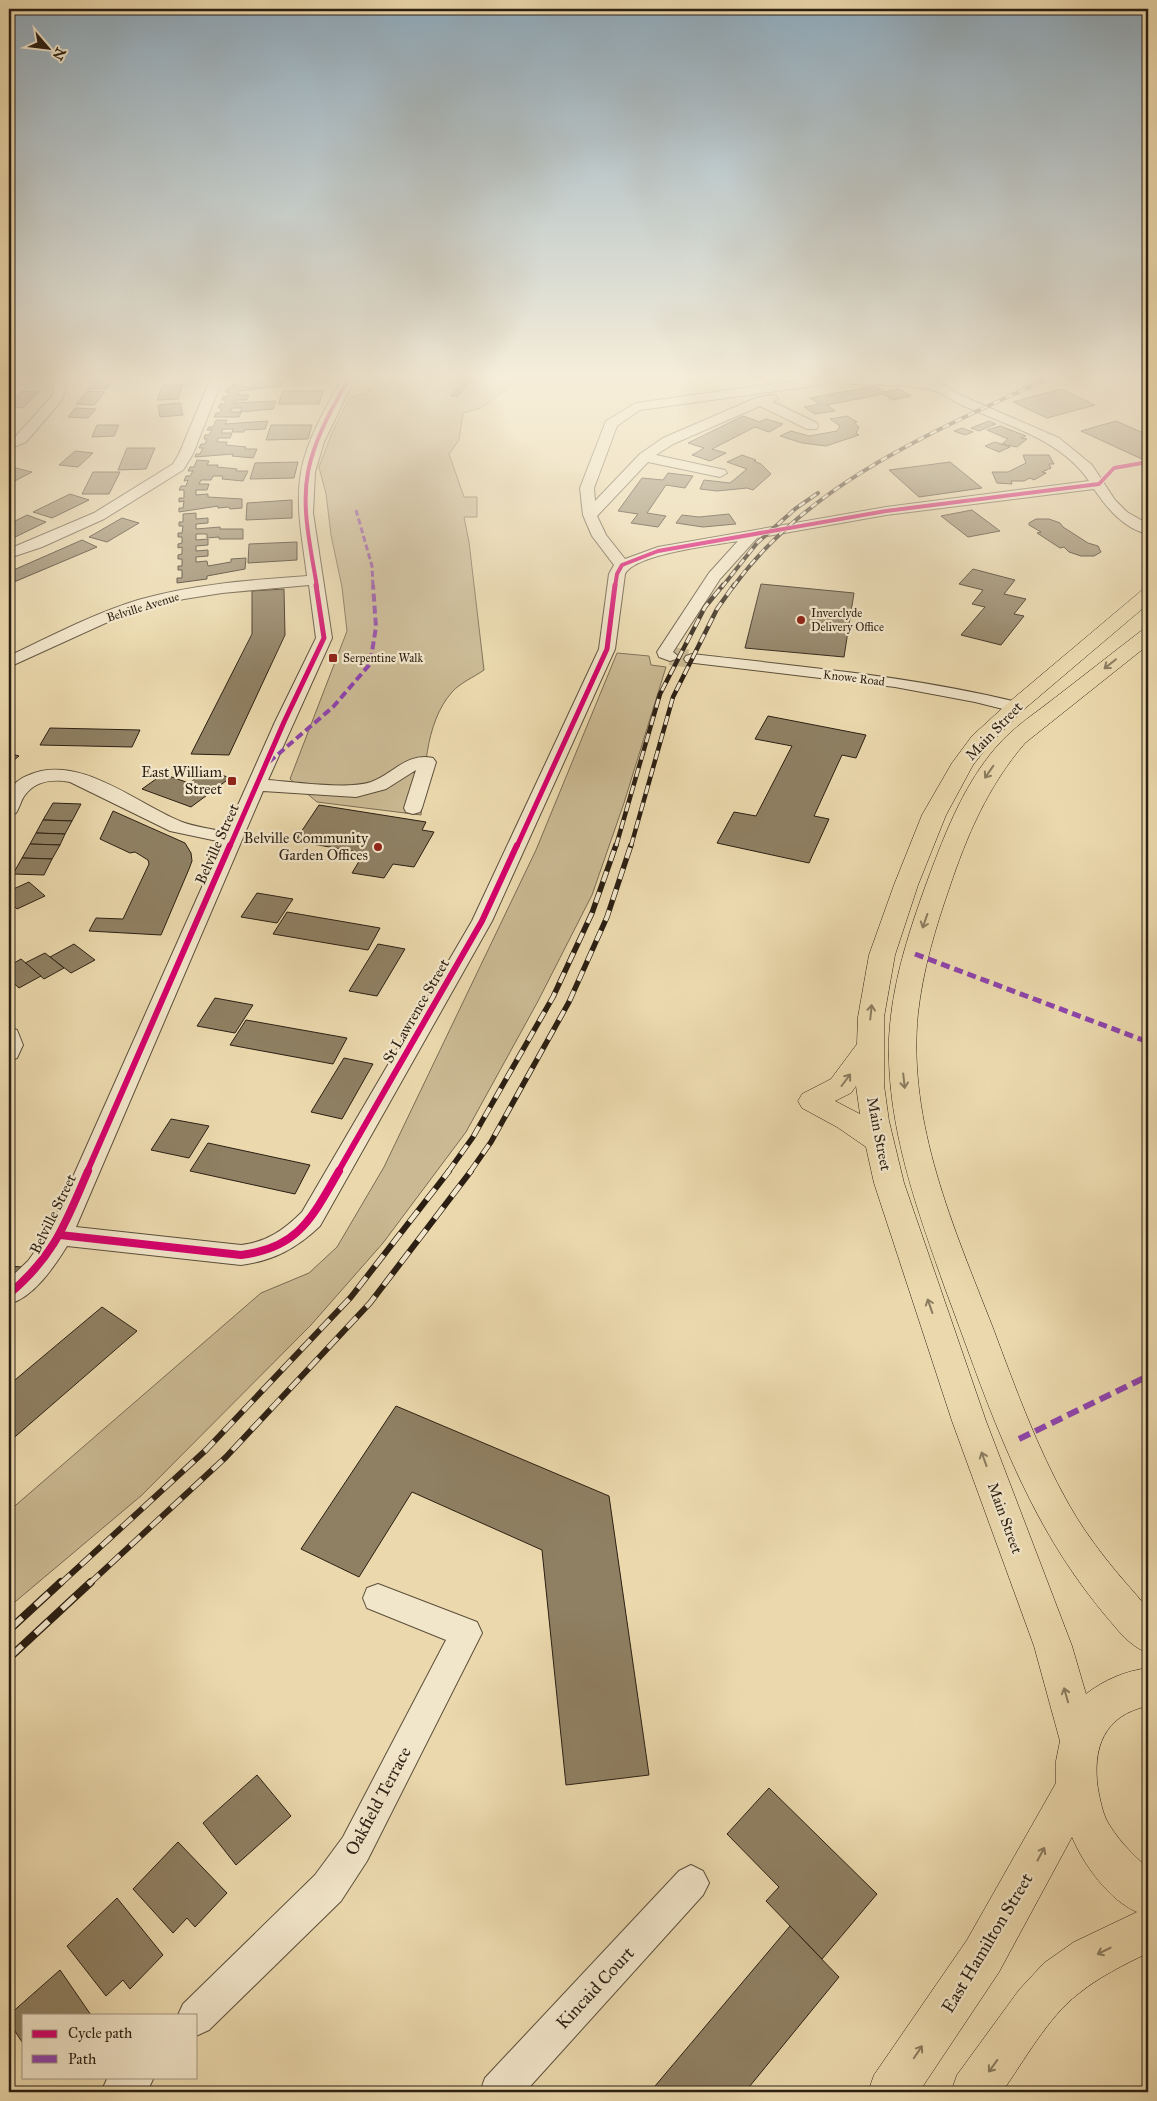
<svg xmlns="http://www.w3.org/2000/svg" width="1157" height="2101" font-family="'IM FELL Great Primer',serif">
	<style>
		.green { fill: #cab993; stroke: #7a6c53 }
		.building { fill: #8f8063; stroke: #2b1f13 }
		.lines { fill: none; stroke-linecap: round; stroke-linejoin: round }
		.street-tunnel { stroke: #c5b48e; stroke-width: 18; stroke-dasharray: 18 9; stroke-linecap: butt }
		.street-casing { stroke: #5b4e3a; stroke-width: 2 }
		.highway-casing { stroke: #2b1f13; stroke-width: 1 }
		.street { fill: #f2e6ca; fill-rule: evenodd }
		.highway { fill: #ebd9ad; fill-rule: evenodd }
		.rail-far4-casing { stroke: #2b1f13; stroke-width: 4 }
		.rail-far3-casing { stroke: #2b1f13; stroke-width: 4.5 }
		.rail-far2-casing { stroke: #2b1f13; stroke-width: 5.5 }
		.rail-far1-casing { stroke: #2b1f13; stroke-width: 6 }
		.rail-casing { stroke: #2b1f13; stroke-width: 8 }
		.rail-far4 { stroke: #f2e6ca; stroke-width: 2.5; stroke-dasharray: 7; stroke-linecap: butt }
		.rail-far3 { stroke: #f2e6ca; stroke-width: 3; stroke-dasharray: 9; stroke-linecap: butt }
		.rail-far2 { stroke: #f2e6ca; stroke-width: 4; stroke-dasharray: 11; stroke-linecap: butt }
		.rail-far1 { stroke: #f2e6ca; stroke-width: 4.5; stroke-dasharray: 14; stroke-linecap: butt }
		.rail { stroke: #f2e6ca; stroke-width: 5.5; stroke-dasharray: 18; stroke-linecap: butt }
		.quiet-far3 { stroke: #8e44ad; stroke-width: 3; stroke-dasharray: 6 3; stroke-linecap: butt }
		.quiet-far2 { stroke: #8e44ad; stroke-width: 4; stroke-dasharray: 8 4; stroke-linecap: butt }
		.quiet-far1 { stroke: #8e44ad; stroke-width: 5; stroke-dasharray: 9 5; stroke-linecap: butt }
		.quiet { stroke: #8e44ad; stroke-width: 6; stroke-dasharray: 12 6; stroke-linecap: butt }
		.cycleway-far3-casing { stroke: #f2e6ca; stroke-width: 5.5 }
		.cycleway-far2-casing { stroke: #f2e6ca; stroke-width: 8 }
		.cycleway-far1-casing { stroke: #f2e6ca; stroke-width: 9 }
		.cycleway-casing { stroke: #f2e6ca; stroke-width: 11 }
		.cycleway-far3 { stroke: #d6006c; stroke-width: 4 }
		.cycleway-far2 { stroke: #d6006c; stroke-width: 5 }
		.cycleway-far1 { stroke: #d6006c; stroke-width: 6 }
		.cycleway { stroke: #d6006c; stroke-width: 8 }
		.oneway { stroke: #8b7c60 }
		.poi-dot { fill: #8f2418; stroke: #f2e6ca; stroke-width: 2 }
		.labels { text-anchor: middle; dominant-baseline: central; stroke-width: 4.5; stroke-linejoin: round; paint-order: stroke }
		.far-street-label { font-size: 12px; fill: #2b1f13; stroke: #f2e6ca }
		.far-poi-label { font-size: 12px; fill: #2b1f13; stroke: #f2e6ca; text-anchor: start }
		.street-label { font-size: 15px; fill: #2b1f13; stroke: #f2e6ca }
		.poi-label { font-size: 15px; fill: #2b1f13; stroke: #f2e6ca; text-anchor: end }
		.near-street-label { font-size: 18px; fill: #2b1f13; stroke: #f2e6ca }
	</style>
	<rect width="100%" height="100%" fill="#ebd9ad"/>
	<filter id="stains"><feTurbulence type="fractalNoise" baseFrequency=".004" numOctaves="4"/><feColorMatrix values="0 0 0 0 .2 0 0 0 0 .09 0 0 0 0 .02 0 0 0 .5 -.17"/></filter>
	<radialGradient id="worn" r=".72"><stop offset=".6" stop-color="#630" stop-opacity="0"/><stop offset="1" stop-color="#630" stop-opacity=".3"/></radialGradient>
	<!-- green -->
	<g class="green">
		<path d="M377,380H519L481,408L463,413L459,440L449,454L464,497H477V517H464L469,542L484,670C474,677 460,683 452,692C424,724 425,775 421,815L317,802L290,779L347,631L342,587L331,535L326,494L319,467L332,433L349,398L367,393Z"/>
		<path d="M617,653L649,656L651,665L666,667L624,803L592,895L537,1003L466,1132L383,1243L311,1325L142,1495L9,1607V1511L261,1293L309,1273L337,1247L384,1167L536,850Z"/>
	</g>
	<!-- building -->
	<g class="building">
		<path d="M95,380H113L107,389H88Z"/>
		<path d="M265,380H283L281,386L239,391L238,395H249L247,400H236L234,403L276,401L273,409L240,412L242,408H232L230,412H241L239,417H214L216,413H220L222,408H218L220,404H224L226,400H222L223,396L227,397L229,392H225L227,389H231L233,384H243L241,387H251L253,381Z"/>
		<path d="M464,381L470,382L458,396H451Z"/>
		<path d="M163,385H183L178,399L157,400Z"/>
		<path d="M875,386L884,392L899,389L911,396L892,400L883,394L827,405L835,411L815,414L804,407L820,404L810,398Z"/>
		<path d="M1061,389L1095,405L1047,418L1013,402Z"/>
		<path d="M22,391L39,392L23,408L9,407V403Z"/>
		<path d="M87,391L105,392L94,405L76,404Z"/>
		<path d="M283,391H323L319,404H278Z"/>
		<path d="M180,403L183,415L160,417L158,405Z"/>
		<path d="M75,408L96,409L88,418L68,417Z"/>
		<path d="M743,416L760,422L766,419L783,424L769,432L755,427L712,449L726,453L710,461L692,455L704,448L688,443Z"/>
		<path d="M847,416L857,422L854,423L859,427L856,434L859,435L826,446L802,443L780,436L791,431L809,436L837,431L840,426L830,419Z"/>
		<path d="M216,420H227L225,424L268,421L265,429L244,430V432H232L233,429H223L221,433H232L230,438H218L217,442H227L226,445L246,447L245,449H257L253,458L232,456L233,454L195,457L196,454H200L203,448H199L201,444H205L207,439H204L205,435H209L212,430H207L209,427H213Z"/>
		<path d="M989,421L996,424L979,431L971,428Z"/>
		<path d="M1116,421L1148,435V459L1144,460L1081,431Z"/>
		<path d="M97,425H119L114,436L92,437Z"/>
		<path d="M271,425H312L308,439L266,440Z"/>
		<path d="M1000,426L1026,436L1021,438L1027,439L1017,447L1002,444L1008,439L987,430Z"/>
		<path d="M962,428L973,432L965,435L954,431Z"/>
		<path d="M995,442L1010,447L999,452L985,446Z"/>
		<path d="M127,448H155L146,469L118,470Z"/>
		<path d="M75,451L93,453L78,467L59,465Z"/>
		<path d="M742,455L756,460L754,461L761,464L771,474L753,490L747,488L717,491L700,489L704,480L730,483L747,469L727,462Z"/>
		<path d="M1023,455H1049L1054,464H1049L1051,468L1042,472L1046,473L1034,480L1030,478L1024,481H1011L1012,484L997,483L992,472H1008L1026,463Z"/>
		<path d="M197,460L209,461L207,465H218L217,467L237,469L236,471H248L243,481L222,479L223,476H213L211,480H201L199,484H209L207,490H196V495L208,494V497L242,499V508L230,509L229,507L218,508V506L179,512V508H183L184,501L179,502V498H184V490H179L181,486H186L188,480L184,481L186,476H190L193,471H188L190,467H194Z"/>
		<path d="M298,462L294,478L250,479L255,463Z"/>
		<path d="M950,462L982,488L919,497L889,470Z"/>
		<path d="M16,468L32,472L9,484V472Z"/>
		<path d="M93,472H120L109,494H82Z"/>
		<path d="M668,473L693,476L685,488L666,485L647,513L666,516L658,527L631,523L638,514L618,511L642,478L663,480Z"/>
		<path d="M70,494L89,500L52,518L33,512Z"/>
		<path d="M292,500V518L246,520L247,503Z"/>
		<path d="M972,510L1000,531L968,537L941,516Z"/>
		<path d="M196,513V519L208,518V523L196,524V529L220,527V529H243V539H219V537L207,538V534H196V540L208,539V545L196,546V551L208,550V556L196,557V562L207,561L208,566L231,562V559L246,558L245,569L207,576V579L177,583V578H182V570H178V566H182V559H178V555L182,554V547L178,548V544L182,543V537H178V533H182L183,526H179V522H183V514Z"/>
		<path d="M729,514L736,524L703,527L676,523L682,515L699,517Z"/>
		<path d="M27,515L46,522L9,540V524Z"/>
		<path d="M122,518L139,523L107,542L89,537Z"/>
		<path d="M1036,519H1049L1060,523L1063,527L1088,543L1098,546L1101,552L1094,556H1081L1069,552L1064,547L1060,548L1037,533L1041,532L1029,525V523Z"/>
		<path d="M82,540L97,547L14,582L9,579L12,577L9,576V572Z"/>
		<path d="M297,542V560L248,563L249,544Z"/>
		<path d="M973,569L1015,580L1004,594L1026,599L1014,614L1024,616L1001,645L961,635L985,607L972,604L983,590L959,584Z"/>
		<path d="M761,584L854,593L844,657L745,648Z"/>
		<path d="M284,589L285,635L229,755L191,754L252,634V591Z"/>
		<path d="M768,716L866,735L856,758L842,755L814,816L829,819L809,863L717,843L734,812L756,816L792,746L755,739Z"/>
		<path d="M50,728L140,730L132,747L40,745Z"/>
		<path d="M9,753L19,756L9,764Z"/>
		<path d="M208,770L230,778L191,807L142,789L163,774L189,783Z"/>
		<path d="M53,803L81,804L72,821L43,820Z"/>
		<path d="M319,805L426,822L422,830L434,832L414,867L393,864L384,878L352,873L364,853L295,841Z"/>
		<path d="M113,811L185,843L191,853L192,861L189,869L161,935L89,931L96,918L123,919L149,864L148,860L135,852L130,853L100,839Z"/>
		<path d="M43,820L72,821L65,834L36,833Z"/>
		<path d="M36,833L65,834L60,845L30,844Z"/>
		<path d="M30,844L60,845L52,859L22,858Z"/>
		<path d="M22,858L52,859L44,875L13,874Z"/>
		<path d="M29,882L45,896L17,909L9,901V891Z"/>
		<path d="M257,893L293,899L277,923L241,917Z"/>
		<path d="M287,912L380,928L368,950L273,934Z"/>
		<path d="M74,944L95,960L71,973L50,957Z"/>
		<path d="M378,944L405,949L377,996L349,991Z"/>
		<path d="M45,953L64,968L44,979L25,963Z"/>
		<path d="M21,959L41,976L19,988L9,979V966Z"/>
		<path d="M215,998L253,1005L235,1033L197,1026Z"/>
		<path d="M246,1020L347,1038L333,1064L230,1045Z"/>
		<path d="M344,1058L373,1064L342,1119L311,1112Z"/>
		<path d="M171,1119L209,1126L189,1158L151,1150Z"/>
		<path d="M208,1143L310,1165L295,1194L190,1171Z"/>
		<path d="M9,1266L22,1267L9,1278Z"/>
		<path d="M102,1307L137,1331L9,1442V1385Z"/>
		<path d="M396,1406L609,1496L649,1775L566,1785L542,1550L412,1492L359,1577L301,1549Z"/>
		<path d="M257,1775L291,1816L236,1865L203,1823Z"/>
		<path d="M769,1788L877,1894L822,1959L766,1901L779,1887L727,1834Z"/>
		<path d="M178,1842L227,1893L195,1927L187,1918L173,1933L133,1889Z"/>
		<path d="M117,1898L163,1955L130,1989L123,1980L106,1996L67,1946Z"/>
		<path d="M790,1926L839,1977L745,2092H650Z"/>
		<path d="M60,1970L91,2015H24V2045L9,2022V2015Z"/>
	</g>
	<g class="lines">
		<!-- street-tunnel -->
		<path class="street-tunnel" d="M670,656L692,659"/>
		<defs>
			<g id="street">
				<path d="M55,380H67L62,400L26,442L9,449V440L16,436L52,396Z"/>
				<path d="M210,380H222L193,454L183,470L104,519L42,547L9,558V549L94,513L173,464L179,454Z"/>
				<path d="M342,380H354L324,442L315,472L313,513L332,638L268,780C295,782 346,790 371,782C393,774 407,752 433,758L436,762L422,808L420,812L413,814L406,812L404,808L416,770L386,789L356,797L263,791L76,1227L241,1245C267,1242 284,1230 302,1212L472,921L599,649L609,574L614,565L592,536L583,515L580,488L606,421L636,403L799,380H833L827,384L640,410L617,426L594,488L595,501L640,454L663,438L756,398L772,395L776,396L778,399L773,402L817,423L818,426L817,429H807L760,406L673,444L656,455L725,470L727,473L720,477L648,462L597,516L606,535L625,559L658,547L886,507L1089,481C1062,440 1006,425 964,406C954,402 943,393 933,390C906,384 878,385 850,384L844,380H919L944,385L960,395L1059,438L1092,465L1115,500L1127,512L1148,524V534C1124,529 1107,508 1094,489L886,515L757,538L720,579L673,652L678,656L676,659L670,661L659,657L657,652L709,573L738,541C715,545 635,554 625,574L615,649L492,921L320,1226C297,1248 273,1261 241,1265L67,1246C54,1267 34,1297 9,1304V1279L28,1261L48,1233L222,842L170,831L70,782C54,779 36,780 25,795C21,800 20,807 16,813L9,815C8,795 8,783 29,775C79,753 137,804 182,822C195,827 212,829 226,832L275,722L316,638L309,585L222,593L184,599L150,607L110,621L9,667V656C51,636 93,614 138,600C193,584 251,580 307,576C303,542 295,507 301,472C307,440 325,408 342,380Z"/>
				<path d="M692,654C803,667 913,676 1021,703L1024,707L1021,711L1015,712L975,702L895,687L686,662L684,659L686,656Z"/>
				<path d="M9,1027L17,1030L23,1045L17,1058L9,1061Z"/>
				<path d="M378,1584L477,1622L482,1633L367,1861L341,1901L209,2030L196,2036V2015H178L183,2004L315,1875L343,1837L446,1640L367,1608L363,1598L367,1588Z"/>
				<path d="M691,1865L703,1871L709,1883L703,1895L525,2092H480L485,2078L679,1871Z"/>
				<path d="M108,2077H154L147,2092H101Z"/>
			</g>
			<g id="highway">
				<path d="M1148,589V604L1022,711L988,746L973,765L946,815L918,885L895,955L884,1017V1085L889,1121L904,1183L986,1421L1072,1646L1086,1694C1104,1680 1125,1671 1148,1668V1706C1104,1715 1092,1748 1098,1789C1100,1799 1102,1810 1106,1819C1116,1838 1132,1854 1148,1868V1953C1123,1965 1099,1977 1078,1994C1048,2017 1024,2061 1002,2092H951L957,2075L1019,1990L1044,1963L1074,1942L1137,1912C1110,1901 1083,1864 1072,1837L999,1972L919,2092H868L874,2075L967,1940L1056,1783V1761L1060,1741L1034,1646L952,1421L874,1183L866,1147L837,1127L802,1108L798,1101L802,1094L831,1079L857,1044L858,1017L869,955L894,885L922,815L952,763L972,736L1008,703L1141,591ZM856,1086L860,1114L835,1101L851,1093Z"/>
				<path d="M1148,629V645L1025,743C988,786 967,835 949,889C935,929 923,970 918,1013C907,1123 954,1228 993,1328C1015,1387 1037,1448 1068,1503C1089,1541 1119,1576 1148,1608V1653C1129,1646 1118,1630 1105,1615C1060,1561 1030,1505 1003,1441C982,1392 965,1341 946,1291C917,1209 886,1126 889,1038C892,980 911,925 931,871C949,823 971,769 1010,733C1023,721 1038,711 1052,700C1082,677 1111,654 1141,631Z"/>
			</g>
		</defs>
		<!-- street casing -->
		<use href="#street" class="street-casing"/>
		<!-- highway casing -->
		<use href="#highway" class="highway-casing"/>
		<!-- street -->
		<use href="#street" class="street"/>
		<!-- highway -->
		<use href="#highway" class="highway"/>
		<defs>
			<g id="rail-far4">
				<path d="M722,587L757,543L795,509L818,493"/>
				<path d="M733,587C809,483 931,433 1044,380"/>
			</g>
			<g id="rail-far3">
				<path d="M616,846L660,694L705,607L723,585"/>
				<path d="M631,846L673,697L717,609L734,585"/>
			</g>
			<g id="rail-far2">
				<path d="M448,1172L473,1137L553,997L592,913L616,845"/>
				<path d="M470,1172L491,1142L569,1002L607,917L631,845"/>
			</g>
			<g id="rail-far1">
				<path d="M60,1584L206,1450L351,1297L449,1171"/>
				<path d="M89,1584L226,1457L370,1303L471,1171"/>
			</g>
			<g id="rail">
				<path d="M9,1630L61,1582"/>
				<path d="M9,1658L91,1582"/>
			</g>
		</defs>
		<!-- rail-far4 casing -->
		<use href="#rail-far4" class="rail-far4-casing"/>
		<!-- rail-far3 casing -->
		<use href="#rail-far3" class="rail-far3-casing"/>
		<!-- rail-far2 casing -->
		<use href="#rail-far2" class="rail-far2-casing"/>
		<!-- rail-far1 casing -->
		<use href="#rail-far1" class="rail-far1-casing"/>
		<!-- rail casing -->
		<use href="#rail" class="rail-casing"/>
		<!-- rail-far4 -->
		<use href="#rail-far4" class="rail-far4"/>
		<!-- rail-far3 -->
		<use href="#rail-far3" class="rail-far3"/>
		<!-- rail-far2 -->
		<use href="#rail-far2" class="rail-far2"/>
		<!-- rail-far1 -->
		<use href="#rail-far1" class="rail-far1"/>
		<!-- rail -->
		<use href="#rail" class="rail"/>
		<!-- quiet-far3 -->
		<path class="quiet-far3" d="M356,510L372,566L373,587"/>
		<!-- quiet-far2 -->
		<path class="quiet-far2" d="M269,762L333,707L370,664L376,627L373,585"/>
		<!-- quiet-far1 -->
		<path class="quiet-far1" d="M915,954L1148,1042"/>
		<!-- quiet -->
		<path class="quiet" d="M1019,1439L1148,1376"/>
		<defs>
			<g id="cycleway-far3">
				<path d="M317,587C311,549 301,509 308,472C314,440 332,408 348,380"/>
				<path d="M615,587L617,574L622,565L658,551L886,511L1099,484L1114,468L1148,462"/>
			</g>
			<g id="cycleway-far2">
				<path d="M230,846L284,722L324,638L316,585"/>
				<path d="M517,846L607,649L615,585"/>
			</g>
			<g id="cycleway-far1">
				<path d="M87,1172L230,845"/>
				<path d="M338,1172L482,921L517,845"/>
			</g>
			<g id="cycleway">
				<path d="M60,1235L241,1255C299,1248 312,1217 339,1171"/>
				<path d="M9,1294C55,1255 65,1224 88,1171"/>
			</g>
		</defs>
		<!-- cycleway-far3 casing -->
		<use href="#cycleway-far3" class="cycleway-far3-casing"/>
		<!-- cycleway-far2 casing -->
		<use href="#cycleway-far2" class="cycleway-far2-casing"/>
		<!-- cycleway-far1 casing -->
		<use href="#cycleway-far1" class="cycleway-far1-casing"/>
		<!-- cycleway casing -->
		<use href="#cycleway" class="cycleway-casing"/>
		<!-- cycleway-far3 -->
		<use href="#cycleway-far3" class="cycleway-far3"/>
		<!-- cycleway-far2 -->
		<use href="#cycleway-far2" class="cycleway-far2"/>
		<!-- cycleway-far1 -->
		<use href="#cycleway-far1" class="cycleway-far1"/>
		<!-- cycleway -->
		<use href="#cycleway" class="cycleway"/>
	</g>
	<!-- one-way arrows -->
	<defs><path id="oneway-shaft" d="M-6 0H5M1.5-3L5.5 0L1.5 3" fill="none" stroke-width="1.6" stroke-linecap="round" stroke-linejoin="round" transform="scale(1.25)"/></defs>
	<g class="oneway">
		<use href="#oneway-shaft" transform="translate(1110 664) rotate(142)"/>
		<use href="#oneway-shaft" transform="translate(989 772) rotate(125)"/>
		<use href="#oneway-shaft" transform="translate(925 921) rotate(109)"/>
		<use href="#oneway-shaft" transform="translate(871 1012) rotate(-84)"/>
		<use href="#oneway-shaft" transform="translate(846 1080) rotate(-53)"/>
		<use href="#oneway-shaft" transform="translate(904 1081) rotate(84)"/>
		<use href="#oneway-shaft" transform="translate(930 1306) rotate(-109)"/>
		<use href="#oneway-shaft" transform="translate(984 1459) rotate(-110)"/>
		<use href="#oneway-shaft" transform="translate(1066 1695) rotate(-106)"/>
		<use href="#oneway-shaft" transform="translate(1041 1854) rotate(-62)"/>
		<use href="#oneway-shaft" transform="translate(1104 1951) rotate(154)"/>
		<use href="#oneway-shaft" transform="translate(918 2052) rotate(-56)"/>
		<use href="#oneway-shaft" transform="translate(993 2066) rotate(126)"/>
	</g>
	<!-- sky -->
	<linearGradient id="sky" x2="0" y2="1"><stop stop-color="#8faabc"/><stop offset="0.56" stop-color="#f6eeda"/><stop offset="1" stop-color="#f6eeda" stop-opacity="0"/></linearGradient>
	<rect width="1157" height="674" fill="url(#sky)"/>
	<!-- markers -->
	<g class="poi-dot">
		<circle cx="801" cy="620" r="5"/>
		<rect x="328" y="653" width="10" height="10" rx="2.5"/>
		<rect x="227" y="776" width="10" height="10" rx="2.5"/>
		<circle cx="378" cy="847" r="5"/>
	</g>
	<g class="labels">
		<!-- far-street labels -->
		<g class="far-street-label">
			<text transform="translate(143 607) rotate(-17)">Belville Avenue</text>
			<text transform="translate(854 678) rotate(7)">Knowe Road</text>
		</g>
		<!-- far-poi labels -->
		<g class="far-poi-label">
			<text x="811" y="613">Inverclyde<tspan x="811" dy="14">Delivery Office</tspan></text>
			<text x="343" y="658">Serpentine Walk</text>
		</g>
		<!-- street labels -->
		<g class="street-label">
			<text transform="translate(994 731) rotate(-46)">Main Street</text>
			<text transform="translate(217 844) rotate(-66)">Belville Street</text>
			<text transform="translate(416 1011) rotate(-60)">St Lawrence Street</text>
			<text transform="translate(879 1134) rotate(79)">Main Street</text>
			<text transform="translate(53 1214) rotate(-64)">Belville Street</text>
			<text transform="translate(1005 1518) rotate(70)">Main Street</text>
		</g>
		<!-- poi labels -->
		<g class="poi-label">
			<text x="222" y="772">East William<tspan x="222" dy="17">Street</tspan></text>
			<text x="368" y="838">Belville Community<tspan x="368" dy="17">Garden Offices</tspan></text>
		</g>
		<!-- near-street labels -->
		<g class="near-street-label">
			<text transform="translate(378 1801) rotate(-62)">Oakfield Terrace</text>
			<text transform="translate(987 1943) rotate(-59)">East Hamilton Street</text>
			<text transform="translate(595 1988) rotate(-47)">Kincaid Court</text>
		</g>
	</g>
	<!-- margin -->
	<rect width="1157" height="2101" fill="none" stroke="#ebd9ad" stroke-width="30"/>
	<rect x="10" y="10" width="1137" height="2081" fill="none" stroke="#2b1f13" stroke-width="2.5"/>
	<rect x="15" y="15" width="1127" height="2071" fill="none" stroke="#2b1f13"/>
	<!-- legend -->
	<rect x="22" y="2014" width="175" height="65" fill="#f2e6ca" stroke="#a29681"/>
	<rect x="32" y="2030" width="25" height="8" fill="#d6006c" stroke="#a29681"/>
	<text x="68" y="2038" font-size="15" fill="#2b1f13">Cycle path</text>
	<rect x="32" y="2055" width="25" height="8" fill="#8e44ad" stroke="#a29681"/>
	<text x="68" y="2064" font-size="15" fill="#2b1f13">Path</text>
	<!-- north arrow -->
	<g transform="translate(48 48) rotate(118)" stroke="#f2e6ca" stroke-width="4" paint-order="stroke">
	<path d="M0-4L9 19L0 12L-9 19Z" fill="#2b1f13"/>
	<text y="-8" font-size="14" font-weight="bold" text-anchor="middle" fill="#2b1f13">N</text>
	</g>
	<rect width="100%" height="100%" filter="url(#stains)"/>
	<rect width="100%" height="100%" fill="url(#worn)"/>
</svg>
